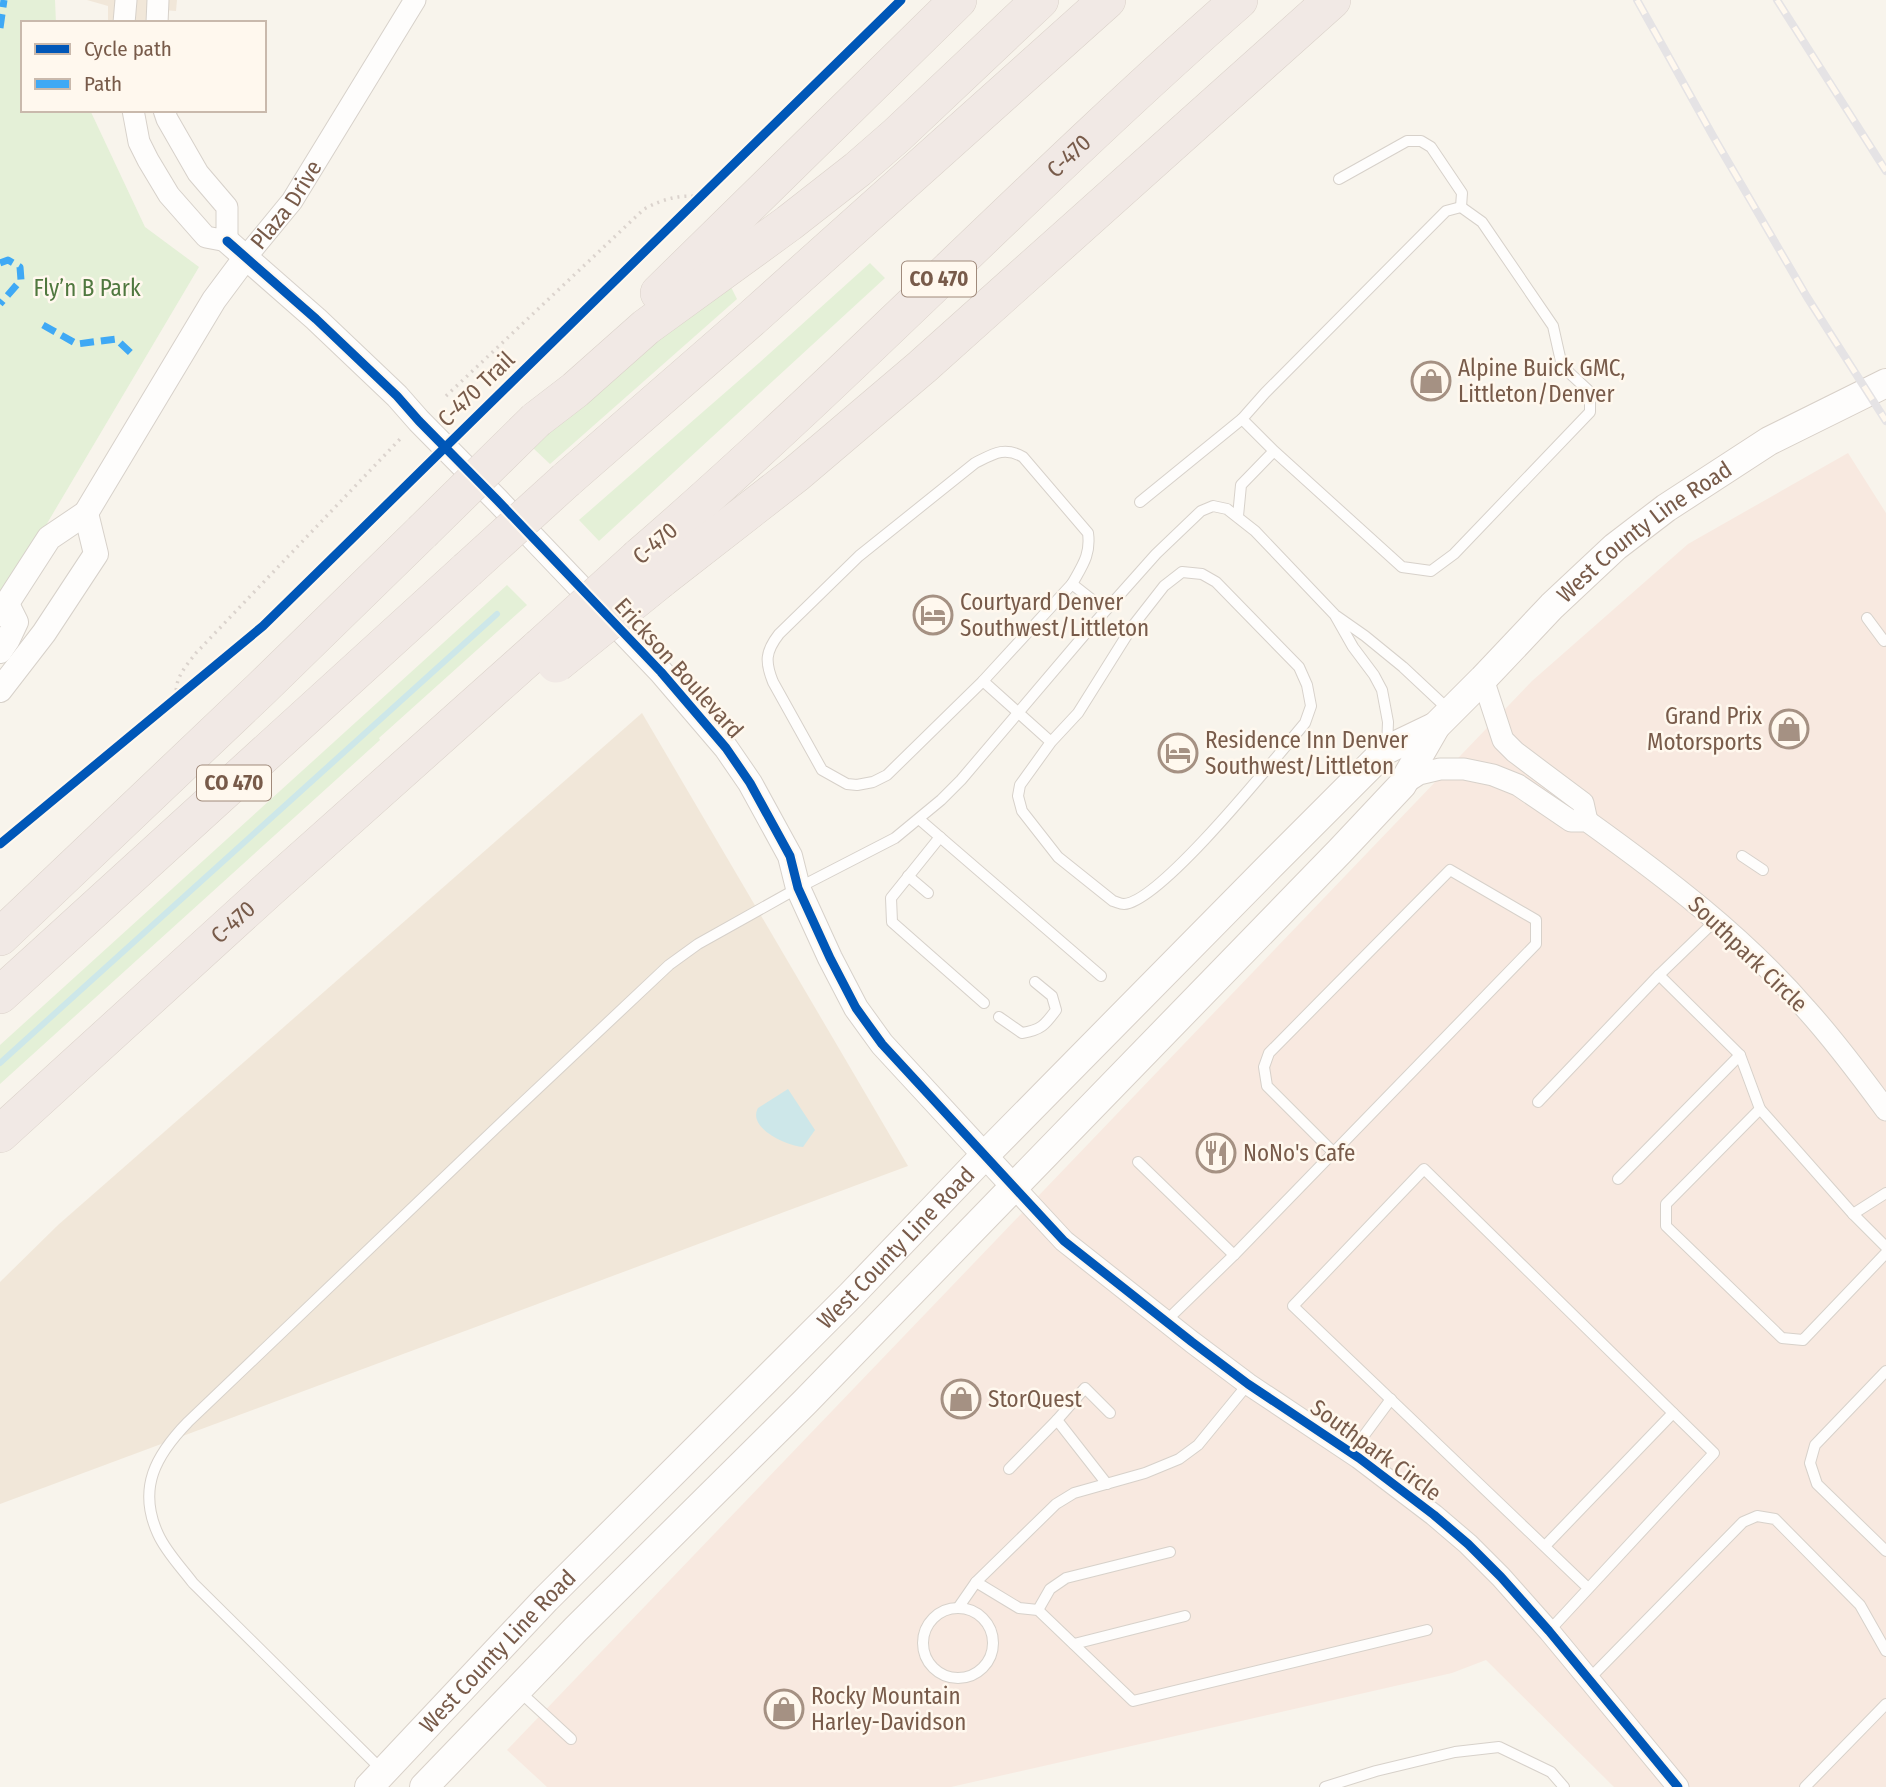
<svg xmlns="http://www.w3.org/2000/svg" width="1886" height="1787" font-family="'Fira Sans Condensed',sans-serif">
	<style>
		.residential { fill: #f1e7d9 }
		.commercial { fill: #f8e9e0 }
		.green { fill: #e4f0d7 }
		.water { fill: #cde7e9 }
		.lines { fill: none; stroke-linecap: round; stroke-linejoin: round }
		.stream { stroke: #cde7e9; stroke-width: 6 }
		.service-casing { stroke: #d7d1ca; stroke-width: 12 }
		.minor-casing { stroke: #d7d1ca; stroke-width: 23 }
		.tertiary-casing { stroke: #d7d1ca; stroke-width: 26 }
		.secondary-casing { stroke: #d8d0c8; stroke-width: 30 }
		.motorway-casing { stroke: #dad1c9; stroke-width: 38 }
		.path { stroke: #dbd3cd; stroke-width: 3.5; stroke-dasharray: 2 5; stroke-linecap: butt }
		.service { stroke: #fefdfc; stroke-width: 10 }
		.minor { stroke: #fefdfc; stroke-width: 21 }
		.tertiary { stroke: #fefdfc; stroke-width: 24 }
		.secondary { stroke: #fefdfc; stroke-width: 28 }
		.motorway { stroke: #f1e9e5; stroke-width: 37 }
		.rail-casing { stroke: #e5e3e5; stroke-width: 8 }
		.rail { stroke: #fff8ee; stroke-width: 5; stroke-dasharray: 16; stroke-linecap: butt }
		.motorway-bridge-casing { stroke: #dad1c9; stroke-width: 38; stroke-linecap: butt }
		.motorway-bridge { stroke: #f1e9e5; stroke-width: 37 }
		.quiet { stroke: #3fa9f5; stroke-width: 7; stroke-dasharray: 14 7; stroke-linecap: butt }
		.cycleway-casing { stroke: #fff8ee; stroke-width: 13 }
		.cycleway { stroke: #0057b8; stroke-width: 9 }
		.labels { text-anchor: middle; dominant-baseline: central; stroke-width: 5; stroke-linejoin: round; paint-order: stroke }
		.shield { fill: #fff8ee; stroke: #a08a7b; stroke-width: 2 }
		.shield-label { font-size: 21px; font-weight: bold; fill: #785b4a }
		.street-label { font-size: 23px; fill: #785b4a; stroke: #fff8ee }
		.park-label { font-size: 23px; fill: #50783f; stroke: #fff8ee }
		.poi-label { font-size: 23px; fill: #785b4a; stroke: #fff8ee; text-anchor: start }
	</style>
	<rect width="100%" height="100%" fill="#f8f4ec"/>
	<!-- residential -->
	<g class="residential">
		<path d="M87,0H177L176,11L150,9L149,23H108V6Z"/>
		<path d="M642,713L908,1166L0,1504V1282L58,1225Z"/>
	</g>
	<!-- commercial -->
	<path class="commercial" d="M1848,453L1886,513V1787H1614L1486,1660L1452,1673L951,1787H547L507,1750L1532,681L1688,544Z"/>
	<!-- green -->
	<g class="green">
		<path d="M0,0H55L56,23H23V110H90L145,227L199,267L39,537L0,593Z"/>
		<path d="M870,263L885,278L599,541L579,520L759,363Z"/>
		<path d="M728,281L737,299L550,464L532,447Z"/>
		<path d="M507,585L527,605L379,738L380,740L0,1084V1045Z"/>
	</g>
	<!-- water -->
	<path class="water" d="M788,1089L815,1130L803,1147C787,1146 747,1128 758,1108Z"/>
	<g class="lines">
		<!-- stream -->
		<path class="stream" d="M0,1063L497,614"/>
		<defs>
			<g id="service">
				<path d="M1339,179L1407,141H1421L1431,147L1462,193L1461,207"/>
				<path d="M1140,502L1242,419"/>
				<path d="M1238,516L1241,485L1274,451L1402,567L1431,571L1454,554L1590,412V392L1562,366L1553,326L1482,222L1461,207L1446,211L1265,393L1242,419L1274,451"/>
				<path d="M1336,617L1353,647L1374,675L1382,690L1388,722L1387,748"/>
				<path d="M1867,618L1884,641"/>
				<path d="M983,681L887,775L873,782L857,785L847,784L822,770L773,682C765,662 765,652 779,634L859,556L975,463C993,454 1004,446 1023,457L1088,533C1091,555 1082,566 1072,584"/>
				<path d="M1051,742L1078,713L1132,627L1164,586L1182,572L1202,574L1216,582L1299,667L1307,685L1311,706L1305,723C1277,756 1161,902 1124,904C1120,904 1117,902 1113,901L1058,857L1022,811L1018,796L1020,785L1051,742L983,681L1072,584L1105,610"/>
				<path d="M919,819L1101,976"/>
				<path d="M940,837L891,898L892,922L984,1003"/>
				<path d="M1742,856L1763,870"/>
				<path d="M908,876L928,893"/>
				<path d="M1716,920L1659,975L1740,1055L1760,1109"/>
				<path d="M999,1017L1022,1033C1041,1030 1045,1025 1056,1010L1052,996L1035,982"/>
				<path d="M1538,1102L1659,975"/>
				<path d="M1138,1162L1234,1255"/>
				<path d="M1618,1179L1740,1055"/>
				<path d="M1853,1214L1886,1193"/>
				<path d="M1886,1247L1853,1214L1760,1109L1666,1204V1226L1782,1338L1803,1340L1886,1253"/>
				<path d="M1166,1321L1234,1255L1536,944V920L1450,870L1269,1053L1264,1067L1267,1086L1333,1152"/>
				<path d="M1886,1371L1815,1445L1810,1463L1817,1484L1886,1551"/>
				<path d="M1057,1420L1085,1388L1110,1413"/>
				<path d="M1351,1453L1391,1399"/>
				<path d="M1009,1469L1057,1420L1107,1484"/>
				<path d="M1545,1546L1673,1413"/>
				<path d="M976,1582L1019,1608L1038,1610L1133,1701L1427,1630"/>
				<circle cx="958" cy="1643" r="35"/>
				<path d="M958,1608L976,1582L1056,1504L1074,1493L1145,1473L1179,1459L1198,1445L1248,1384"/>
				<path d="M1038,1610L1050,1589L1066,1578L1170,1552"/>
				<path d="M1549,1631L1714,1453L1424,1169L1293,1306L1588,1588"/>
				<path d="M1074,1644L1185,1616"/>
				<path d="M1590,1678L1743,1522L1757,1516L1775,1519L1860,1605L1886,1651"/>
				<path d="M519,1691L571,1739"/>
				<path d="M383,1771L193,1583C181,1567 166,1552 158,1534C137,1488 156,1455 188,1422L500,1124L669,965L698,944L798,888L895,838L941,800L961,780L1091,627L1156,554L1201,511L1213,506L1227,509L1255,531L1335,615L1365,636L1403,667L1450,711"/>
				<path d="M1325,1787L1376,1771L1455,1752L1499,1747L1551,1772L1564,1787"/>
				<path d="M1805,1787L1886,1704"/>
			</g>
			<g id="minor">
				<path d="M124,23L126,0"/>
				<path d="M157,23L158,0"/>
				<path d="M133,110L139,142L148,160L169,195L206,237L227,241V207L198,173L167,119L164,110"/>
				<path id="s1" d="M246,257L292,201L415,0"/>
				<path d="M1483,679L1503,740L1515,752L1583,803L1587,821"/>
				<path d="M1402,785L1419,774L1440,769H1464L1493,775L1518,785L1571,821H1587C1665,877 1743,936 1806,1009C1835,1041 1861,1076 1886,1110"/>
				<path d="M1013,1186L1064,1241L1192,1342L1248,1384L1359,1458L1434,1515L1468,1544L1501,1577L1549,1631L1678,1787"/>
			</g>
			<g id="tertiary">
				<path d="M227,241L316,319L397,396L419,421L497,500L661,672L726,748L750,783L790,856L798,888L830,958L856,1008L882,1044L1013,1186"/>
				<path d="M0,614L49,538L86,513L214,300L246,257"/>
				<path d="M0,651L8,639L16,622L7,604"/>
				<path d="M0,690L44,633L96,554L86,513"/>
			</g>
			<g id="secondary">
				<path id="s2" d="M369,1787L546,1599L851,1295L985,1155L1270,866L1386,750L1436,726"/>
				<path id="s3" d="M424,1787L576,1629L805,1402L1340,851L1402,785L1436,726L1483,679L1552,606L1615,547L1666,508L1769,441L1886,383"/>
			</g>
			<g id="motorway">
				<path d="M659,293L958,0"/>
				<path d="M536,420L575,390L646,327L789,223L858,169L897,135L1040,0"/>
				<path d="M566,480L752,318L1107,0"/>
				<path id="s4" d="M639,557C845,379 1034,180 1239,0"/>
				<path d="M660,580L796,474L922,367L1332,0"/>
				<path d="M0,937L262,688L422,532"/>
				<path d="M0,995L467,570"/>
				<path id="s5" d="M0,1134L269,889L540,647"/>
			</g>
		</defs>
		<!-- service casing -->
		<use href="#service" class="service-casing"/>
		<!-- minor casing -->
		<use href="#minor" class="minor-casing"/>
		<!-- tertiary casing -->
		<use href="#tertiary" class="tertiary-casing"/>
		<!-- secondary casing -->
		<use href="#secondary" class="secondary-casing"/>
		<!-- motorway casing -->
		<use href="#motorway" class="motorway-casing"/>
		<!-- path -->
		<g class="path">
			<path d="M446,396L644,209C663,199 680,194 701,197"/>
			<path d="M177,697C173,680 186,666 196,653L402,437"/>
		</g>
		<!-- service -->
		<use href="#service" class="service"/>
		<!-- minor -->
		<use href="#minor" class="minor"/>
		<!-- tertiary -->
		<use href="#tertiary" class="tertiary"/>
		<!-- secondary -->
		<use href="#secondary" class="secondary"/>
		<!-- motorway -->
		<use href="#motorway" class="motorway"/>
		<defs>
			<g id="rail">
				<path d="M1637,0L1713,136L1807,297L1886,421"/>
				<path d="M1777,0L1886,171"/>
			</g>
		</defs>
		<!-- rail casing -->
		<use href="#rail" class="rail-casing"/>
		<!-- rail -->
		<use href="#rail" class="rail"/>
		<defs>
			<g id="motorway-bridge">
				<path d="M422,532L536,420"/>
				<path d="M467,570L566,480"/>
				<path d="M540,647L639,557"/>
				<path d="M556,664L660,580"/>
			</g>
		</defs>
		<!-- motorway-bridge casing -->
		<use href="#motorway-bridge" class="motorway-bridge-casing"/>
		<!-- motorway-bridge -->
		<use href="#motorway-bridge" class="motorway-bridge"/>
		<!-- quiet -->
		<g class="quiet">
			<path d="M0,28L4,0"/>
			<path d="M0,263L8,260L20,267L21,280L0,304"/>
			<path d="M43,325L77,344L116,339L135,357"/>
		</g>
		<defs>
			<g id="cycleway">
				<path d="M227,241L316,319L397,396L419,421L497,500L661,672L726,748L750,783L790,856L798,888L830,958L856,1008L882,1044L1013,1186L1064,1241L1192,1342L1248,1384L1359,1458L1434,1515L1468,1544L1501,1577L1549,1631L1678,1787"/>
				<path d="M0,844L263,626L901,0"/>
			</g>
		</defs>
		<!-- cycleway casing -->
		<use href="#cycleway" class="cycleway-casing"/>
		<!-- cycleway -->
		<use href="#cycleway" class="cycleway"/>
	</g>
	<!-- icons -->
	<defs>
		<symbol id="shop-ring" viewBox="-11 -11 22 22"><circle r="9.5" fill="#fff8ee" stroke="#a59183" stroke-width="1.5"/><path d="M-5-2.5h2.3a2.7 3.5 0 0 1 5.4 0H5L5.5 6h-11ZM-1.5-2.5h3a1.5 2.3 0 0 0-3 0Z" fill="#a59183"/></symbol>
		<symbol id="hotel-ring" viewBox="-11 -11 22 22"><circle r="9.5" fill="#fff8ee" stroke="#a59183" stroke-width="1.5"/><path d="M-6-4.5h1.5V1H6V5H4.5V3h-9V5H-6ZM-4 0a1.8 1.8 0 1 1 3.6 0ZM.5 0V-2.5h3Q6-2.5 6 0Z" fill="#a59183"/></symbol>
		<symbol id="restaurant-ring" viewBox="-11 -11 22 22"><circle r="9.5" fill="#fff8ee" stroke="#a59183" stroke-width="1.5"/><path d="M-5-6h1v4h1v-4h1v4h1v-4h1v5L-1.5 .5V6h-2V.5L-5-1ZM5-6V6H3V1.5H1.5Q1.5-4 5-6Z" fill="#a59183"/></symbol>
	</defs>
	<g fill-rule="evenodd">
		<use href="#shop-ring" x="1409" y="359" width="44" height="44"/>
		<use href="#hotel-ring" x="911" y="593" width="44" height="44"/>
		<use href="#shop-ring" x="1767" y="707" width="44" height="44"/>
		<use href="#hotel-ring" x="1156" y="731" width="44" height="44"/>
		<use href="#restaurant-ring" x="1194" y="1131" width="44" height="44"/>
		<use href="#shop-ring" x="939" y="1377" width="44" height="44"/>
		<use href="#shop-ring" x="762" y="1687" width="44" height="44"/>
	</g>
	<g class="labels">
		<!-- shield labels -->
		<g class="shield">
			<rect x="902" y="261.5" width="74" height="35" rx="5"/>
			<rect x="197" y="765.5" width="74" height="35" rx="5"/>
		</g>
		<g class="shield-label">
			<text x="939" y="279">CO 470</text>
			<text x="234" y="783">CO 470</text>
		</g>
		<!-- street labels -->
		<g class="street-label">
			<text stroke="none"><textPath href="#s4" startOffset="588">C-470</textPath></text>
			<text stroke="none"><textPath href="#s1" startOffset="66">Plaza Drive</textPath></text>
			<text transform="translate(476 389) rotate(-44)">C-470 Trail</text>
			<text stroke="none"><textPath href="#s3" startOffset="1754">West County Line Road</textPath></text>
			<text transform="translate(655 543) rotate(-41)">C-470</text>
			<text transform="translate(679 668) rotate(48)">Erickson Boulevard</text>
			<text stroke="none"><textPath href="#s5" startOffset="315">C-470</textPath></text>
			<text transform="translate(1748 954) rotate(44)">Southpark Circle</text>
			<text stroke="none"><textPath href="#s2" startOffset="754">West County Line Road</textPath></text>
			<text transform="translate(1376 1450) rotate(36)">Southpark Circle</text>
			<text stroke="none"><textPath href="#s2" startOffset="187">West County Line Road</textPath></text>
		</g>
		<!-- park labels -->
		<g class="park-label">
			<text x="87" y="288">Fly’n B Park</text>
		</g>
		<!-- poi labels -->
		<g class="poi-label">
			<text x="1458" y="368">Alpine Buick GMC,<tspan x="1458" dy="26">Littleton/Denver</tspan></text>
			<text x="960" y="602">Courtyard Denver<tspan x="960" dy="26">Southwest/Littleton</tspan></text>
			<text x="1762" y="716" text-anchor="end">Grand Prix<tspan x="1762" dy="26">Motorsports</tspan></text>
			<text x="1205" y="740">Residence Inn Denver<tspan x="1205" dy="26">Southwest/Littleton</tspan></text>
			<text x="1243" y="1153">NoNo's Cafe</text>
			<text x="988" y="1399">StorQuest</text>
			<text x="811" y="1696">Rocky Mountain<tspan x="811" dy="26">Harley-Davidson</tspan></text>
		</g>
	</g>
	<!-- legend -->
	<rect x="21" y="21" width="245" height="91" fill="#fff8ee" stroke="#c9b9ac" stroke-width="2"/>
	<rect x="35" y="44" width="35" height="10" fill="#0057b8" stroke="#c9b9ac" stroke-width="2"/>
	<text x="84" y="56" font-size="21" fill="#785b4a">Cycle path</text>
	<rect x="35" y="79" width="35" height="10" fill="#3fa9f5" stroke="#c9b9ac" stroke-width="2"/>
	<text x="84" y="91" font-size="21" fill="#785b4a">Path</text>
</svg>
